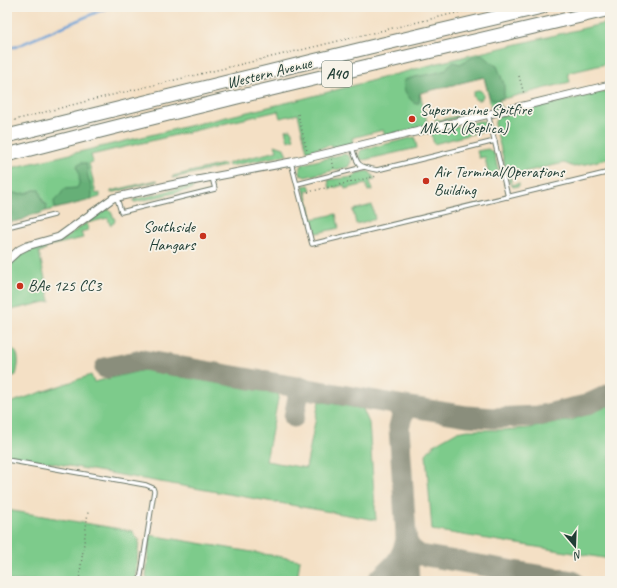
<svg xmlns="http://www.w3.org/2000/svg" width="617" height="588" font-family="Caveat,sans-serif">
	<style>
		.green { fill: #7dcb8b; stroke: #4e8460 }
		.forest { fill: #66af77; stroke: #427656 }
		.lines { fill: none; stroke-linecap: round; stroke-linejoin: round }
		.stream { stroke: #689fd6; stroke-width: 2.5 }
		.taxiway { stroke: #8a8e7c; stroke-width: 21 }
		.lane-casing { stroke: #6a7667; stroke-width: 5.5 }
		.street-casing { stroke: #6a7667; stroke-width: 9 }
		.highway-casing { stroke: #6a7667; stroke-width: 15 }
		.path { stroke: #6a7667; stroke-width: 1.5; stroke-dasharray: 1 3; stroke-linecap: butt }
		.lane { stroke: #fff; stroke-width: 3.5 }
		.street { stroke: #fff; stroke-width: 7 }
		.highway { stroke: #fff; stroke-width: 13 }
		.poi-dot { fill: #c8321e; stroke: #f7f3e8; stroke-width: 1.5 }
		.labels { text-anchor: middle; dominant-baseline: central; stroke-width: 3.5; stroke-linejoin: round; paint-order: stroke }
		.shield { fill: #f7f3e8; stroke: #60746a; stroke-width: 1 }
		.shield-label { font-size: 15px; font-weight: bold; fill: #1f3d34 }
		.street-label { font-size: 16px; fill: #1f3d34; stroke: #f7f3e8 }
		.poi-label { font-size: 16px; fill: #1f3d34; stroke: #f7f3e8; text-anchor: start }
	</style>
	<rect width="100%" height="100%" fill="#f7f3e8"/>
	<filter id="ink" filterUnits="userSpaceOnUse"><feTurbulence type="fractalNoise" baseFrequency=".025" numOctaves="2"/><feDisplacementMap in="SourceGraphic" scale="8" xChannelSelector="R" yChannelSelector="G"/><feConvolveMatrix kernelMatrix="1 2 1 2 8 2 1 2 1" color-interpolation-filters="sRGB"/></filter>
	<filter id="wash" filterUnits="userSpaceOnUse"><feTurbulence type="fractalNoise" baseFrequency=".012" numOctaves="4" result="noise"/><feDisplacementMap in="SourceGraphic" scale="16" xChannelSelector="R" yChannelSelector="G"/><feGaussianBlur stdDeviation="0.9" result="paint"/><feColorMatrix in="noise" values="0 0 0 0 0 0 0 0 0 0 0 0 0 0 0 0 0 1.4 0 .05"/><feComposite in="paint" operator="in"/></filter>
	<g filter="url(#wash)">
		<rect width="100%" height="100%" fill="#f4e0c5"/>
		<!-- green -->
		<g class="green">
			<path d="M610,22V63L568,73L570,82L499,100L501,108L492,110L484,77L420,93L428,126L385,136L383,130L352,138L353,144L333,149L332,145L307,151L298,114L280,118L278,111L91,155L93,162L89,163L96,194L100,193V197L46,211L47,205L34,190C25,195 17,194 7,192V169L298,100L442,62Z"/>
			<path d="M610,90V158L574,167L564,163L510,175L512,185L519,183V186L513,187L509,182L495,125V121L500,116Z"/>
			<circle cx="478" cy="95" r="5"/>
			<path d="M485,108V112L436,123L435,118L440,120L483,110Z"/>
			<path d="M479,121H483L486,123V129L483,131L434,144L431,133Z"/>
			<path d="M291,129L294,139L288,141L285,130Z"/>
			<path d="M415,137L417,148L364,160L360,159L359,154L361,150Z"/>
			<path d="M275,145L284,148L287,155L229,166L228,163L277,151Z"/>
			<path d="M488,149L494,153L500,176L489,178L485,157L479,158L477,151Z"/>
			<path d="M344,154C349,155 351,157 351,162L348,167L305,177L300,174V168L303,164Z"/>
			<path d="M224,164L225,166L173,178V176Z"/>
			<path d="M367,171L370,172L375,179L370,180L372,190L368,191L366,184L345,189L344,185L330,189L328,180C338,178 345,179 355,176L357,173Z"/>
			<path d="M157,180L158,181L111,193V191Z"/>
			<path d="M191,185L194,187L192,189L136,202H134L133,200Z"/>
			<path d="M309,185L311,190L306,191L312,219L336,214L339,228L317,233L314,232L303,186Z"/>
			<path d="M372,205L375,219L356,224L353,210Z"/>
			<path d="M105,209L110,210L115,220L114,223L110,225L108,218L87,223L88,230L81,232L83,238L45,247L46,250L39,252L50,301L7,311V268L12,262L23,254L30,250L60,242Z"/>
			<path d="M7,347C21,349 19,364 16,375L7,379Z"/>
			<path d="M144,370L279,394L266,461L306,468L319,401L363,409L369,423L376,520L7,455V404L91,375L94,382Z"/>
			<path d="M610,405V559L432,530L426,454L435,444L456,432L468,430H504L530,428L572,420Z"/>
			<path d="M7,510L132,531L139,541L135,581H7Z"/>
			<path d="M150,535L300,560L297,581H149L146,577Z"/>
		</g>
		<!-- forest -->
		<g class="forest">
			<path d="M480,55C488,57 490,63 497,66L504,84V97L497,100H492L489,96L484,77L420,93L419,103L415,104C409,98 401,89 404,80C418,75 433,75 446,70L449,65L454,62L460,64L473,57Z"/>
			<path d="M81,163H86C88,168 87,172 88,177C91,187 94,188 91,200L55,209L54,201L61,194L64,189L77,188C81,183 79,172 77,166Z"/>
			<path d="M34,190H39L43,202L47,205L46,211L39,214L32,215L22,220L7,223V192C16,194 26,195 34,190Z"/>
		</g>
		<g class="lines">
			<!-- stream -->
			<path class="stream" d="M7,47H15L109,7"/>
			<!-- taxiway -->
			<g class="taxiway">
				<path d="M105,368L142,360L405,406L467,416L494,418L538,416L586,405L610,394"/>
				<path d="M405,406L399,427L409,581"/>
				<path d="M294,417L300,387"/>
				<path d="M406,535C407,546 412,550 420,555L573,581"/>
				<path d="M378,580C393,566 401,561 406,540"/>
			</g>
		</g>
	</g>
	<g filter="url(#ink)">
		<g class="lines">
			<defs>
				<g id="lane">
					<path d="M488,114L508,197"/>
					<path d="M352,147C357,165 358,167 377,170L495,141"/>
					<path d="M291,162L312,244L610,172"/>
					<path d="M297,184L364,167"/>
					<path d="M117,198L121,212L215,189L212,177"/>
					<path d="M7,227L54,215"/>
					<path d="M7,460L146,485L153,488L154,491L140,581"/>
				</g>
				<path id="street" d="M7,261L19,250L27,246L59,237L113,198L171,185L291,162L610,85"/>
				<g id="highway">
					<path d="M7,136L370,47L542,7"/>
					<path d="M7,155C207,102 409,57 610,9"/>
				</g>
			</defs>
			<!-- lane casing -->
			<use href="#lane" class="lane-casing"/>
			<!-- street casing -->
			<use href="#street" class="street-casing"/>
			<!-- highway casing -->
			<use href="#highway" class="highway-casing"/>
			<!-- path -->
			<g class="path">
				<path d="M519,76L524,94"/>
				<path d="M298,114L307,151"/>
				<path d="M7,122L87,101L481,7"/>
				<path d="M332,159L334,169"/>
				<path d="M350,177L351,182"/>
				<path d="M308,192L377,176"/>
				<path d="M79,581L88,512"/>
			</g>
			<!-- lane -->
			<use href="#lane" class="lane"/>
			<!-- street -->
			<use href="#street" class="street"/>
			<!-- highway -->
			<use href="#highway" class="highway"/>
		</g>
	</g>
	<!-- markers -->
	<g class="poi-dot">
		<circle cx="412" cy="119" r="4"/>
		<circle cx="426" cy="181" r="4"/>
		<circle cx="203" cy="236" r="4"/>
		<circle cx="20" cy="286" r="4"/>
	</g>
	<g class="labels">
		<!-- shield labels -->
		<rect class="shield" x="322" y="61" width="30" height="26" rx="3"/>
		<g class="shield-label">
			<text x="337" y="74">A40</text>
		</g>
		<!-- street labels -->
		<g class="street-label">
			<text transform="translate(269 73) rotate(-14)">Western Avenue</text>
		</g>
		<!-- poi labels -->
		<g class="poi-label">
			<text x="420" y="110">Supermarine Spitfire<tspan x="420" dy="18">Mk.IX (Replica)</tspan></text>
			<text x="434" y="172">Air Terminal/Operations<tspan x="434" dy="18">Building</tspan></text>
			<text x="195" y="227" text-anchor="end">Southside<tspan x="195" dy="18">Hangars</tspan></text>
			<text x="28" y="286">BAe 125 CC3</text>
		</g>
	</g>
	<!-- margin -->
	<rect width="617" height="588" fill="none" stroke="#f7f3e8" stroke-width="24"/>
	<!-- north arrow -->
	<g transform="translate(575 546) rotate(161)" stroke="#f7f3e8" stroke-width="3" paint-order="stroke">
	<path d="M0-3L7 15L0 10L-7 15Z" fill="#1f3d34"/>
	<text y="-6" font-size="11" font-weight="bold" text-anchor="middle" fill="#1f3d34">N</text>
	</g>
</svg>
